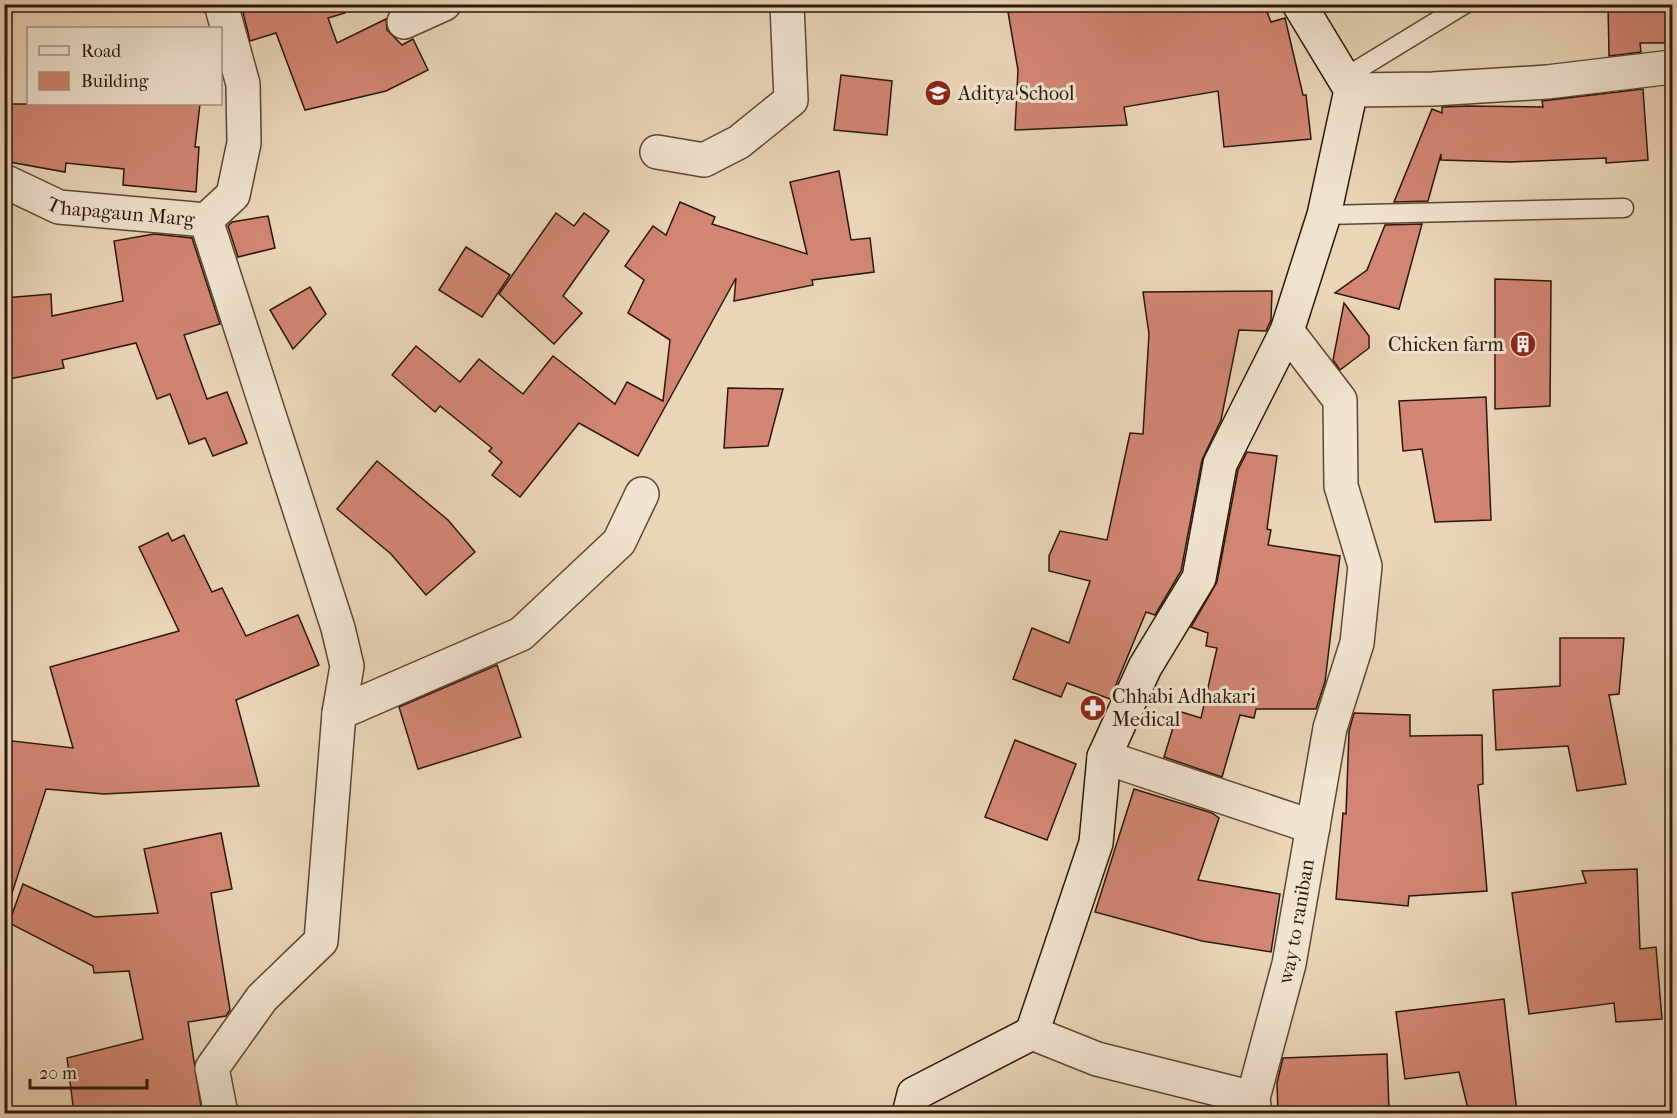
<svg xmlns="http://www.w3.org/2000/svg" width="1677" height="1118" font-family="'IM FELL French Canon',serif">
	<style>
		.building { fill: #d28673; stroke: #2b1809; stroke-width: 1.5 }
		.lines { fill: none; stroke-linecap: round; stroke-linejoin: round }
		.lane-casing { stroke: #5b4734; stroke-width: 21 }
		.street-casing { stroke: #5b4734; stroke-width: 36 }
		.secondary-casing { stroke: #2b1809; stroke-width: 36 }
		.lane { stroke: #f1e4d0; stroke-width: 18 }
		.street { stroke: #f1e4d0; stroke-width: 33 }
		.secondary { stroke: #f1e4d0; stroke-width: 33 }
		.labels { text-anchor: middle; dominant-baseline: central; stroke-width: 6; stroke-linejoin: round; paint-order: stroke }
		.poi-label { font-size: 20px; fill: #2b1809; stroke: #f1e4d0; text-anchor: start }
		.street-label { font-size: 20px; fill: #2b1809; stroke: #f1e4d0 }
	</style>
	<rect width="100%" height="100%" fill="#ead5b7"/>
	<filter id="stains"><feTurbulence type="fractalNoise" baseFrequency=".00333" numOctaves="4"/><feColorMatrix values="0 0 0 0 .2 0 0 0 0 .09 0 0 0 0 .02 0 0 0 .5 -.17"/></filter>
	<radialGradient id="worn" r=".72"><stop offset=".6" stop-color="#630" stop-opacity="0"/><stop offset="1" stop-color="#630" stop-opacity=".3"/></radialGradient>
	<!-- building -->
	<g class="building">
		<path d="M254,4H344L345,13L328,18L337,43L386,19L387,30L402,45L413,39L428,70L386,91L305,110L276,33L250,41L242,8Z"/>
		<path d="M1059,4H1264L1271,22L1285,18L1303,95H1306L1311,139L1224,147L1218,91L1124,107L1127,125L1015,130L1018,70L1008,12Z"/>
		<path d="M1608,4H1669V43H1640L1641,52L1609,56Z"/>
		<path d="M841,75L892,81L887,135L834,130Z"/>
		<path d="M1643,89L1648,160L1606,163V158L1511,162L1441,160V154L1428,201L1394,202L1432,109L1442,113V107L1468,106L1543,107L1542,101Z"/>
		<path d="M4,104H200L195,147H199L196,192L123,185L124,169L66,163L65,172L4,161Z"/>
		<path d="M839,171L851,240L870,238L874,272L812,280L813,285L734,301L736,278L638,456L579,423L520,497L492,475L502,462L489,451L492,448L440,406L435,412L392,375L416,346L460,382L479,359L523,394L553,356L615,404L627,382L663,401L670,340L628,313L644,280L625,266L653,226L666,235L680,202L715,217L712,224L807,254L790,182Z"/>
		<path d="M556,213L574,226L584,213L609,231L563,296L582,313L554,344L499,294Z"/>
		<path d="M268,216L275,248L238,257L228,226L232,222Z"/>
		<path d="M1422,224L1399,309L1335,293L1367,270L1385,225Z"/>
		<path d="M154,234L192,238L220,324L184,335L207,399L227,392L247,443L213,456L205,438L189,444L170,394L157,399L136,343L62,360L64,368L4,380V298L51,294L52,316L123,301L114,241Z"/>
		<path d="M466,247L510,275L482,317L439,290Z"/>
		<path d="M1495,279L1551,281L1550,406L1495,409Z"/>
		<path d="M310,287L326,314L293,349L270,310Z"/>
		<path d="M1272,291L1271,320L1266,331L1239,330L1221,420L1202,460L1181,571L1155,615L1146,612L1110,699L1067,683L1061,697L1013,679L1032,628L1069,643L1090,581L1049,571V556L1060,531L1107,540L1130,433L1143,434L1149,334L1143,292Z"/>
		<path d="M1344,303L1369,336V348L1340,370L1333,360Z"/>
		<path d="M728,388L783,389L768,446L724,448Z"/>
		<path d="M1486,397L1491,520L1435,522L1422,449L1403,451L1399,401Z"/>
		<path d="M1247,452L1277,456L1267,529L1271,530L1268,545L1340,556L1325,682L1316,709H1256L1254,718L1240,715L1222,777L1164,757L1178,711L1201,718L1217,648L1206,646L1208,633L1191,627L1217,582L1238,470Z"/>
		<path d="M377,461L448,520L475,552L426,595L391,554L337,509Z"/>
		<path d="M168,533L172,541L184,535L212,592L222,588L246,636L298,615L319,665L236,700L259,786L104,794L46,789L11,896L4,895V740L73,748L50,667L179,631L139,547Z"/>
		<path d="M1560,638H1624L1619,694L1609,695L1626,784L1577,791L1568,746L1496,750L1493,690L1560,686Z"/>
		<path d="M497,665L521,737L418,769L399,707Z"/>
		<path d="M1354,713L1410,715V736L1482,735L1483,784L1478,785L1487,891L1409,896L1408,906L1336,899L1343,813L1346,814L1349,731Z"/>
		<path d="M1015,740L1076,764L1047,840L985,817Z"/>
		<path d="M1134,789L1212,813L1219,818L1198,880L1280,894L1271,952L1202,941L1095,912Z"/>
		<path d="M221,833L232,889L211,893L230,1010L226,1016L188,1022L202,1113H74L67,1058L143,1039L129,971L94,973L93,966L9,923L23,884L95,917L158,913L144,849Z"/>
		<path d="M1637,869L1640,949L1656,947L1662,1019L1616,1022L1614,1003L1529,1014L1512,893L1586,883L1582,871Z"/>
		<path d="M1504,999L1517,1113H1469L1459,1072L1405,1079L1396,1012Z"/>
		<path d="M1387,1054L1389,1109L1332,1111V1113H1278L1277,1083L1283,1058Z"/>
	</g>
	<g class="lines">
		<defs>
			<g id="lane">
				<path d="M1344,78L1465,4"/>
				<path d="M1324,215L1624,208"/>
			</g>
			<g id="street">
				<path d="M404,22L444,4"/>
				<path d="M1351,90L1433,89L1547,82L1672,67"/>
				<path d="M657,152L704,160L739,142L791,100L787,4"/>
				<path id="s1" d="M4,181L59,207L206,220L233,195L244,143L243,84L221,4"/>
				<path d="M206,220L338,628L347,666L339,713"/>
				<path d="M1104,757L1313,827"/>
				<path d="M1032,1033L1097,1059L1253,1098"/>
				<path d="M221,1114L212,1068L262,998L321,941L339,713L521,634L619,542L642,494"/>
				<path id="s2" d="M1255,1114L1253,1098L1289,964L1330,728L1357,643L1365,566L1341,486L1340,400L1287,331"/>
			</g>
			<path id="secondary" d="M909,1114L914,1094L1032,1033L1096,843L1104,757L1145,667L1199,578L1220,464L1287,331L1324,215L1351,90L1299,4"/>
		</defs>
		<!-- lane casing -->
		<use href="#lane" class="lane-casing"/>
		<!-- street casing -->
		<use href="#street" class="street-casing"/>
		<!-- secondary casing -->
		<use href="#secondary" class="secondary-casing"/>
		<!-- lane -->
		<use href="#lane" class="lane"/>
		<!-- street -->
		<use href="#street" class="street"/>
		<!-- secondary -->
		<use href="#secondary" class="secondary"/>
	</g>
	<!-- icons -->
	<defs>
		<symbol id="school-disc" viewBox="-11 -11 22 22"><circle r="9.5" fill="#8f2418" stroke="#f1e4d0"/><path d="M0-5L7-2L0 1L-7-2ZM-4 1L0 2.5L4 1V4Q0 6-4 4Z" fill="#fff"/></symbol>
		<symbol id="building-disc" viewBox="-11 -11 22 22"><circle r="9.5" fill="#8f2418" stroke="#f1e4d0"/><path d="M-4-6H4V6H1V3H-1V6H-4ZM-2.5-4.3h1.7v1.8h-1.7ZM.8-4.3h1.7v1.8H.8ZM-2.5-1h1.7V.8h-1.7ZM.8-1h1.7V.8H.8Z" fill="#fff"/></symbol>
		<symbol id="pharmacy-disc" viewBox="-11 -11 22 22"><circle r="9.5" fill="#8f2418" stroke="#f1e4d0"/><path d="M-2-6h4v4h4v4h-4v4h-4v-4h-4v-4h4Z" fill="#fff"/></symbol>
	</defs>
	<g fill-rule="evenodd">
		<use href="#school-disc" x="923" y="78" width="30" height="30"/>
		<use href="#building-disc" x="1508" y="329" width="30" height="30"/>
		<use href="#pharmacy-disc" x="1078" y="693" width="30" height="30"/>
	</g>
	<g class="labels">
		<!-- poi labels -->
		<g class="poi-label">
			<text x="958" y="93">Aditya School</text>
			<text x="1504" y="344" text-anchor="end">Chicken farm</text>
			<text x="1112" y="696">Chhabi Adhakari<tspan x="1112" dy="23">Medical</tspan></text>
		</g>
		<!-- street labels -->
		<g class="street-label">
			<text stroke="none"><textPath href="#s1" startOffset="123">Thapagaun Marg</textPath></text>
			<text stroke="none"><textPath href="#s2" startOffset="198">way to raniban</textPath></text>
		</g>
	</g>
	<!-- margin -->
	<rect width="1677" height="1118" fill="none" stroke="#ead5b7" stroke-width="24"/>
	<rect x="6" y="6" width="1665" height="1106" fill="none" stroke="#2b1809" stroke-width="3"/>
	<rect x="12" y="12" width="1653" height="1094" fill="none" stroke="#2b1809" stroke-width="1.5"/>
	<!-- legend -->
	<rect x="27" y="27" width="195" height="78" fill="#f1e4d0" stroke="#a29280" stroke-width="1.5"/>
	<rect x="39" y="46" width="30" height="9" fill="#f1e4d0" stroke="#a29280" stroke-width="1.5"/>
	<text x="81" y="57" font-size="18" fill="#2b1809">Road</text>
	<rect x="39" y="72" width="30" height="18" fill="#d28673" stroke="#a29280" stroke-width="1.5"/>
	<text x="81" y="87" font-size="18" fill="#2b1809">Building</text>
	<!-- scale -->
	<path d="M30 1079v9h117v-9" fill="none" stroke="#2b1809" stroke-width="3"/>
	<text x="39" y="1079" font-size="18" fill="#2b1809" stroke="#f1e4d0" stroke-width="4.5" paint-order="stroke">20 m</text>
	<rect width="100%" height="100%" filter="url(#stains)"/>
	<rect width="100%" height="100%" fill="url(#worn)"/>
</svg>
